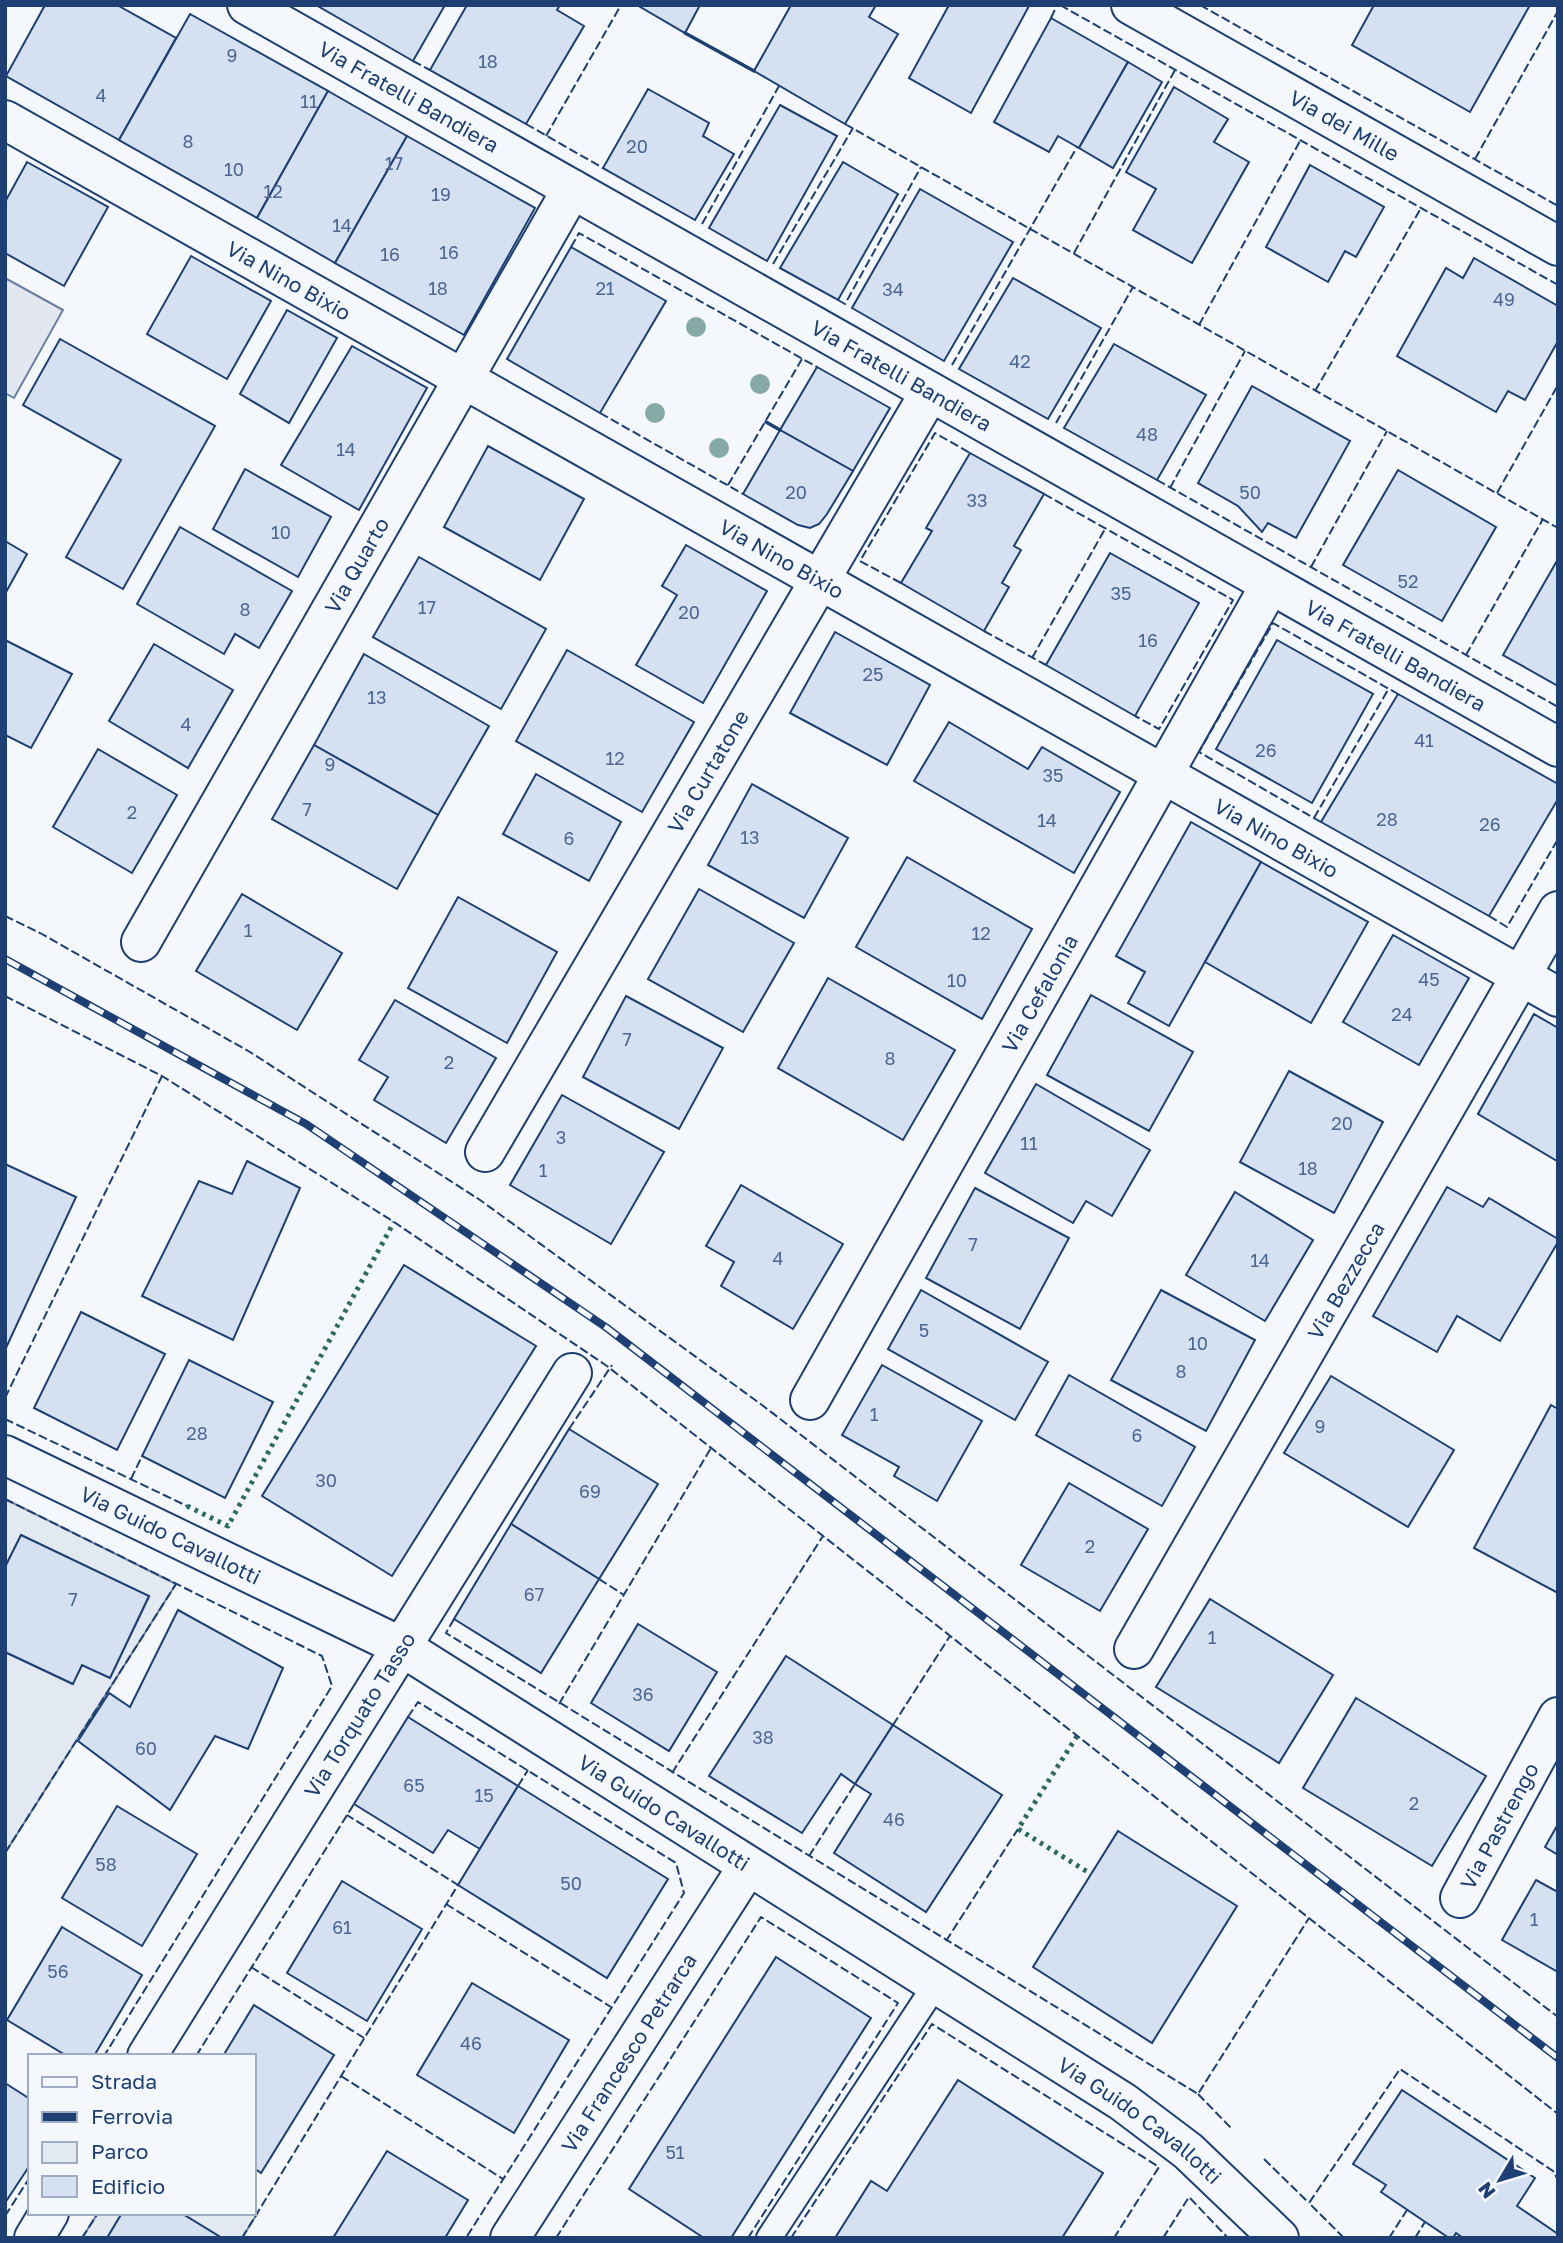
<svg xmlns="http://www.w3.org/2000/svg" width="1563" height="2243" font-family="'Golos Text',sans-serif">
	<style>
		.green { fill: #e3e9f0; stroke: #687fa3; stroke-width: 2 }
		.parking { fill: #e3e8f0; stroke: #687fa3; stroke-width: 2 }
		.building { fill: #d5e0f0; stroke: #1d3f73; stroke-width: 2 }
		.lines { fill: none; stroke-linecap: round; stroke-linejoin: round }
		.lane-casing { stroke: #1d3f73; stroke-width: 28 }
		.street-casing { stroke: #1d3f73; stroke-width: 42 }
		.lane { stroke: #f4f7fb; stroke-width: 24 }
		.street { stroke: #f4f7fb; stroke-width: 38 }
		.rail-casing { stroke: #1d3f73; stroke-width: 8 }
		.rail { stroke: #f4f7fb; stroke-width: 5; stroke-dasharray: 16; stroke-linecap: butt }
		.hedge { stroke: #2c6c60; stroke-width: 5; stroke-dasharray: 3.5 5; stroke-linecap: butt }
		.fence { stroke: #1d3f73; stroke-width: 2; stroke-dasharray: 9 3.5; stroke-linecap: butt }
		.wall { stroke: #1d3f73; stroke-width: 3.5 }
		.tree { fill: #86aba6 }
		.labels { text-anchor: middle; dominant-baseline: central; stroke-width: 5; stroke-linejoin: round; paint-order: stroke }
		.number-label { font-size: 18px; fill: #4b6792 }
		.street-label { font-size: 21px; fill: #1d3f73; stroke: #f4f7fb }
	</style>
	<rect width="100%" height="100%" fill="#f4f7fb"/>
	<!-- green -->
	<g class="green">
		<path d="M5,1499L176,1584L5,1853V1652L72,1684L82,1665L110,1678L149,1597L21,1535L5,1567Z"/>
		<path d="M254,2212L257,2214L242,2238H222L181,2213Z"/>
		<path d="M98,2213H122L107,2238H82Z"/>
	</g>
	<!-- parking -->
	<path class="parking" d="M5,278L63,310L14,398L5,393Z"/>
	<!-- building -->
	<g class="building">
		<path d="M45,5H117L176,38L119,140L6,76Z"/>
		<path d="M316,5H445L413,61Z"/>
		<path d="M467,5H560L557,10L584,26L526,124L430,70Z"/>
		<path d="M637,5H700L685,33Z"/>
		<path d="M791,5H876L869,17L898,34L845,124L754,71Z"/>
		<path d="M949,5L1029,6L971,113L909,78Z"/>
		<path d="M1374,5H1530L1470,112L1352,45Z"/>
		<path d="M190,14L328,91L257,218L119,140Z"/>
		<path d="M1051,18L1128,62L1079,148L1058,136L1049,152L994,122Z"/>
		<path d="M1128,62L1162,82L1113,168L1079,148Z"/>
		<path d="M1174,87L1228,119L1214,142L1249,162L1192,263L1133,230L1156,189L1126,172Z"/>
		<path d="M648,89L709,123L703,136L734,154L695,220L603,168Z"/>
		<path d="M328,91L407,136L335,263L257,218Z"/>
		<path d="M780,105L837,136L767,261L709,228Z"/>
		<path d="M407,136L535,208L464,335L335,263Z"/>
		<path d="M27,162L108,207L64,286L5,253V202Z"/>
		<path d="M843,162L898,194L838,300L780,268Z"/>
		<path d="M1310,165L1384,207L1356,257L1345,251L1328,282L1266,247Z"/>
		<path d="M920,189L1013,242L944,361L852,308Z"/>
		<path d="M571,247L666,301L600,413L507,359Z"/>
		<path d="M191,256L271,301L227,379L147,334Z"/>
		<path d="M1474,258L1558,306V341L1525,400L1508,391L1496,412L1397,356L1446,268L1463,278Z"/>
		<path d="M1013,278L1101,328L1048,419L959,369Z"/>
		<path d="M287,310L337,338L289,423L240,394Z"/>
		<path d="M60,339L215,426L123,589L66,557L121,460L23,405Z"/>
		<path d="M1114,344L1206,395L1157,480L1064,428Z"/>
		<path d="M352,346L427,388L359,510L281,465Z"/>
		<path d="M817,367L890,408L853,471L780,430Z"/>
		<path d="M1252,386L1350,441L1296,538L1268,523L1262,532L1238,506L1198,483Z"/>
		<path d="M780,430L853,471L827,514L819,524L810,528L798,525L743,494Z"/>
		<path d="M488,446L584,499L540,580L444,527Z"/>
		<path d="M970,453L1044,494L1014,546L1021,550L1002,583L1009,587L984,631L901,583L932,531L926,528Z"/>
		<path d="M245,469L331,517L298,577L213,529Z"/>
		<path d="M1398,470L1496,527L1442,621L1343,565Z"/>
		<path d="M180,527L292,591L259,648L235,634L224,654L137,604Z"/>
		<path d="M5,541L27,554L5,594Z"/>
		<path d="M686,545L767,591L703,703L636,665L677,595L662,586Z"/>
		<path d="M1110,553L1199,603L1135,716L1046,665Z"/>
		<path d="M419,557L546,629L501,709L373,637Z"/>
		<path d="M1558,559V686L1503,655Z"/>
		<path d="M835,632L930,685L887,765L790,713Z"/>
		<path d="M5,640L72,674L31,748L5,735Z"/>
		<path d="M1277,640L1373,694L1312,803L1216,749Z"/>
		<path d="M154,644L233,690L188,768L109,721Z"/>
		<path d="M567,650L694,722L642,812L516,741Z"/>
		<path d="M364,654L489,726L438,815L314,745Z"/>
		<path d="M1398,694L1558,784V799L1489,916L1321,822Z"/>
		<path d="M949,722L1028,769L1042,747L1120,792L1074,873L914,781Z"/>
		<path d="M314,745L438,815L397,889L272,819Z"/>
		<path d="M98,749L177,795L132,873L53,827Z"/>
		<path d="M536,774L621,822L589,881L503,834Z"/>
		<path d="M752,784L848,838L804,918L708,865Z"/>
		<path d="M1191,822L1261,862L1169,1026L1128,1003L1145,972L1116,956Z"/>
		<path d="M907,857L1032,929L982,1019L856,947Z"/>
		<path d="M1261,862L1368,922L1311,1023L1205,962Z"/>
		<path d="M699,889L794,943L743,1032L648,979Z"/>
		<path d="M242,894L342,953L297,1030L196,971Z"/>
		<path d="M458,897L557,952L507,1043L408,988Z"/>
		<path d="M1393,935L1469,978L1419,1065L1343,1022Z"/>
		<path d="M828,978L955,1050L903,1140L778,1068Z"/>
		<path d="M1091,995L1193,1052L1149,1131L1047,1075Z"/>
		<path d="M626,996L723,1048L679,1129L583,1077Z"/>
		<path d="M395,1000L496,1058L446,1143L374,1100L388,1077L359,1060Z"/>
		<path d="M1534,1014L1558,1028L1557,1161L1478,1114Z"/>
		<path d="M1289,1071L1383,1122L1334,1213L1240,1162Z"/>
		<path d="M1036,1084L1150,1150L1112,1216L1086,1201L1073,1223L985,1173Z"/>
		<path d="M562,1095L664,1152L611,1244L510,1185Z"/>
		<path d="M247,1161L300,1188L233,1340L142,1296L199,1181L232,1194Z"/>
		<path d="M5,1164L76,1197L5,1350Z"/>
		<path d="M741,1185L843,1244L793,1329L721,1286L734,1262L706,1246Z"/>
		<path d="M1447,1187L1483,1207L1489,1198L1558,1239V1242L1500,1341L1457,1316L1437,1352L1373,1316Z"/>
		<path d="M975,1188L1069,1238L1020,1329L926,1278Z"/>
		<path d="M1235,1192L1313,1240L1265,1321L1186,1275Z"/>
		<path d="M404,1265L536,1346L392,1576L262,1496Z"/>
		<path d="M921,1290L1048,1362L1015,1420L888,1349Z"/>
		<path d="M1161,1290L1255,1340L1206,1431L1111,1380Z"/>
		<path d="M81,1312L165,1354L117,1450L34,1408Z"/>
		<path d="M189,1360L273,1402L225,1498L142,1456Z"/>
		<path d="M882,1365L982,1421L937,1501L894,1476L899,1467L842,1435Z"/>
		<path d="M1069,1375L1195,1447L1162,1506L1036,1435Z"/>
		<path d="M1331,1376L1454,1450L1408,1527L1284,1453Z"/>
		<path d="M1551,1405L1558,1409V1593L1474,1548Z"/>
		<path d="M569,1429L658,1484L599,1579L511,1524Z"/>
		<path d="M1069,1483L1148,1529L1100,1611L1021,1565Z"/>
		<path d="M511,1524L599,1579L541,1673L454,1619Z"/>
		<path d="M21,1535L149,1596L110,1678L82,1665L73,1684L5,1652V1567Z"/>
		<path d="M1210,1599L1333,1675L1279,1763L1156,1687Z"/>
		<path d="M178,1610L283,1668L248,1749L215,1736L170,1810L78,1741L109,1693L130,1707Z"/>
		<path d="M638,1624L717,1672L669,1751L591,1703Z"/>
		<path d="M786,1656L893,1725L855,1784L841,1774L802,1833L709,1776Z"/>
		<path d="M1356,1698L1486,1776L1432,1866L1303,1788Z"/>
		<path d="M408,1717L518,1786L480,1849L448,1830L433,1853L354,1804Z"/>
		<path d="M893,1725L1002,1795L926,1912L834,1853L871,1794L855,1784Z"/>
		<path d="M518,1786L668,1879L607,1978L458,1885Z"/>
		<path d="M117,1806L197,1854L142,1946L62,1898Z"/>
		<path d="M1558,1824V1855L1545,1847Z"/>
		<path d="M1118,1831L1237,1906L1152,2043L1033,1967Z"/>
		<path d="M1536,1880L1558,1892V1972L1502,1940Z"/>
		<path d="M342,1881L422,1929L367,2021L287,1973Z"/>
		<path d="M62,1927L142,1975L94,2056H67L7,2020Z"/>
		<path d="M776,1957L871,2018L731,2238H704L629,2189Z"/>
		<path d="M472,1983L569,2040L514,2133L417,2075Z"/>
		<path d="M254,2005L334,2055L261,2173L254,2168V2056H223Z"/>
		<path d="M958,2080L1103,2173L1062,2238H835L871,2181L887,2191Z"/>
		<path d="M5,2083L30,2099V2165L5,2203Z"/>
		<path d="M1402,2090L1535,2178L1517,2206L1558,2234V2238H1463L1456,2233L1453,2238H1449L1381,2192L1386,2185L1353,2164Z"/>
		<path d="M387,2151L468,2200L445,2238H333Z"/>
		<path d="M122,2213H181L222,2238H107Z"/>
	</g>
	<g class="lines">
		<defs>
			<path id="lane" d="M769,2238L936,1984"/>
			<g id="street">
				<path id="s1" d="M247,5L1558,747"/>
				<path id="s2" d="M1131,5L1558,246"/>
				<path id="s3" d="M5,120L1558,997"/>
				<path id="s4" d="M141,942L572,189"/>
				<path id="s5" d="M485,1152L930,392"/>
				<path id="s6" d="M810,1400L1270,585"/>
				<path id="s7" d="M5,1455L402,1647L1123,2102L1188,2151L1279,2238"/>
				<path id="s8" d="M1134,1649L1558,911"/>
				<path id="s9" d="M1460,1898L1558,1717"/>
				<path id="s10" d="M147,2056L572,1373"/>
				<path d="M34,2238L49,2213"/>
				<path id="s11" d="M510,2238L748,1866"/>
			</g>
		</defs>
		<!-- lane casing -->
		<use href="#lane" class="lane-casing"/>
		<!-- street casing -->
		<use href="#street" class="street-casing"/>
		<!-- lane -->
		<use href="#lane" class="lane"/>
		<!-- street -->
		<use href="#street" class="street"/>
		<defs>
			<path id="rail" d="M5,959L306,1124L607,1328L1558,2058"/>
		</defs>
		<!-- rail casing -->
		<use href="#rail" class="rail-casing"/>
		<!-- rail -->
		<use href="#rail" class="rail"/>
		<!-- hedge -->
		<g class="hedge">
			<path d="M187,1506L228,1526L394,1222"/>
			<path d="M1077,1736L1018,1829L1091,1874"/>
		</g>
		<!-- fence -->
		<g class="fence">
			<path d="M1060,5L1558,285"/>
			<path d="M1200,5L1558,206"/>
			<path d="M1051,18L1057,5"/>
			<path d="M413,61L430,70"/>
			<path d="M526,124L603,168"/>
			<path d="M845,124L1558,528"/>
			<path d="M546,136L621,5"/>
			<path d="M1475,159L1558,11"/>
			<path d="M702,224L779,86"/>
			<path d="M571,247L579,233L817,367"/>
			<path d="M1074,253L1175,70"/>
			<path d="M773,264L853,128"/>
			<path d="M838,300L845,304L921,167"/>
			<path d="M1199,325L1300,141"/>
			<path d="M952,365L1077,147"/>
			<path d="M1315,391L1421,208"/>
			<path d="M600,413L743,494"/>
			<path d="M1056,423L1133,287"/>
			<path d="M1157,480L1558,707"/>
			<path d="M728,485L802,359"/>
			<path d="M1170,488L1245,351"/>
			<path d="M1497,493L1558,385"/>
			<path d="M1044,494L1233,600L1159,729L1135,716"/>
			<path d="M1311,567L1387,431"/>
			<path d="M901,583L860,561L935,433L970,453"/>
			<path d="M984,631L1046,665"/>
			<path d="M1466,655L1543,519"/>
			<path d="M1032,658L1105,529"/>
			<path d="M1314,818L1389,688"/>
			<path d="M1321,822L1199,752L1273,623L1398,694"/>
			<path d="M5,916L40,933L250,1052L480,1200L762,1405L1558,2017"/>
			<path d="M1489,916L1507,927L1558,839"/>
			<path d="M5,996L162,1076L394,1222L607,1366L1558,2114"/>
			<path d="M5,1398L162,1076"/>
			<path d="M5,1419L187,1506"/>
			<path d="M569,1429L612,1365"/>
			<path d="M131,1479L142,1456"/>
			<path d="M5,1499L322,1656L332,1686L104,2056"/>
			<path d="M599,1579L624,1595"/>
			<path d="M454,1619L446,1633L1198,2094L1309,1918"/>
			<path d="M559,1704L711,1448"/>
			<path d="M408,1717L418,1702L676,1863L684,1893L466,2238"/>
			<path d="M893,1725L950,1636"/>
			<path d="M672,1773L823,1536"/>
			<path d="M518,1786L528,1770"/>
			<path d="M5,1853L176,1584"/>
			<path d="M809,1856L855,1784"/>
			<path d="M446,1904L611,2007"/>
			<path d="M946,1941L1018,1829"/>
			<path d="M251,1967L364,2038"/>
			<path d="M196,2056L354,1804"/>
			<path d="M341,2076L503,2179"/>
			<path d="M1198,2094L1231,2128"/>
			<path d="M1264,2159L1309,2203"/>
			<path d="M5,2216L30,2177"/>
			<path d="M82,2238L98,2213"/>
			<path d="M242,2238L458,1885L347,1815"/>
			<path d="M556,2238L761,1917L898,2003L748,2238"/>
			<path d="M791,2238L932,2024L1159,2167L1114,2238"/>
			<path d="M1163,2238L1189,2197L1228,2238"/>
			<path d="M1344,2238L1309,2203L1400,2069L1553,2171L1558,2180"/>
			<path d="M1389,2238L1407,2210"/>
			<path d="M1415,2238L1425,2222"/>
		</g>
		<!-- wall -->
		<g class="wall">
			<path d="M685,33L754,71"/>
			<path d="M766,422L780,430"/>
		</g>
	</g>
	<!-- trees -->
	<g class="tree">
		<circle cx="696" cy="327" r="10"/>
		<circle cx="760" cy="384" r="10"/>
		<circle cx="655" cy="413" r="10"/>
		<circle cx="719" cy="448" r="10"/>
	</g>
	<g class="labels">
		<!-- number labels -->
		<g class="number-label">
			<text x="232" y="55">9</text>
			<text x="488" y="61">18</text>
			<text x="101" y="95">4</text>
			<text x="309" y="101">11</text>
			<text x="188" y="141">8</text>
			<text x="637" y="146">20</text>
			<text x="394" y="163">17</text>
			<text x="234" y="169">10</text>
			<text x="273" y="191">12</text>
			<text x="441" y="194">19</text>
			<text x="342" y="225">14</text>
			<text x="449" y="252">16</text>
			<text x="390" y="254">16</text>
			<text x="438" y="288">18</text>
			<text x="605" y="288">21</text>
			<text x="893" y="289">34</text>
			<text x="1504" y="299">49</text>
			<text x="1020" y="361">42</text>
			<text x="1147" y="434">48</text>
			<text x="346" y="449">14</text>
			<text x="796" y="492">20</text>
			<text x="1250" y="492">50</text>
			<text x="977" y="500">33</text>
			<text x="281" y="532">10</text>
			<text x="1408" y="581">52</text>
			<text x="1121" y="593">35</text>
			<text x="427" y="607">17</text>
			<text x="245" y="609">8</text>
			<text x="689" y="612">20</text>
			<text x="1148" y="640">16</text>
			<text x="873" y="674">25</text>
			<text x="377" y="697">13</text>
			<text x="186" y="724">4</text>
			<text x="1424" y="740">41</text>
			<text x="1266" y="750">26</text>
			<text x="615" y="758">12</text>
			<text x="330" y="764">9</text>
			<text x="1053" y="775">35</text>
			<text x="307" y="809">7</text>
			<text x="132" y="812">2</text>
			<text x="1387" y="819">28</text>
			<text x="1047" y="820">14</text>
			<text x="1490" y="824">26</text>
			<text x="750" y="837">13</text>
			<text x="569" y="838">6</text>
			<text x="248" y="930">1</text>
			<text x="981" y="933">12</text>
			<text x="1429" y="979">45</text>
			<text x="957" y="980">10</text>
			<text x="1402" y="1014">24</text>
			<text x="627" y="1039">7</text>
			<text x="890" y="1058">8</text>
			<text x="449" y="1062">2</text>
			<text x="1342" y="1123">20</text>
			<text x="561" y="1137">3</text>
			<text x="1029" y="1143">11</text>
			<text x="1308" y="1168">18</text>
			<text x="543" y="1170">1</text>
			<text x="973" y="1244">7</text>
			<text x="778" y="1258">4</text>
			<text x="1260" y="1260">14</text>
			<text x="924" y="1330">5</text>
			<text x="1198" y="1343">10</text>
			<text x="1181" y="1371">8</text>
			<text x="874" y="1414">1</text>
			<text x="1320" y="1426">9</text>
			<text x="197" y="1433">28</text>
			<text x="1137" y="1435">6</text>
			<text x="326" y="1480">30</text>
			<text x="590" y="1491">69</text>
			<text x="1090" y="1546">2</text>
			<text x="534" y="1594">67</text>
			<text x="73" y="1599">7</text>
			<text x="1212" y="1637">1</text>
			<text x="643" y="1694">36</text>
			<text x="763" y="1737">38</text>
			<text x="146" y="1748">60</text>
			<text x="414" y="1785">65</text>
			<text x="484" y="1795">15</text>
			<text x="1414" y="1803">2</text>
			<text x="894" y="1819">46</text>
			<text x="106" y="1864">58</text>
			<text x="571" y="1883">50</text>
			<text x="1534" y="1919">1</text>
			<text x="342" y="1927">61</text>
			<text x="58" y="1971">56</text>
			<text x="471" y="2043">46</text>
			<text x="675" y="2152">51</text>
		</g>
		<!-- street labels -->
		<g class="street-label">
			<text stroke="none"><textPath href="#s1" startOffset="186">Via Fratelli Bandiera</textPath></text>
			<text stroke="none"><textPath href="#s2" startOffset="245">Via dei Mille</textPath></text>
			<text stroke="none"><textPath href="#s3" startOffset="326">Via Nino Bixio</textPath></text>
			<text stroke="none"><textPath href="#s1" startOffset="752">Via Fratelli Bandiera</textPath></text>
			<text stroke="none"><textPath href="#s3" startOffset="892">Via Nino Bixio</textPath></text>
			<text stroke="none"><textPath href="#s4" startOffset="434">Via Quarto</textPath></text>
			<text stroke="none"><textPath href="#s1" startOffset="1320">Via Fratelli Bandiera</textPath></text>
			<text stroke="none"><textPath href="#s5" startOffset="441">Via Curtatone</textPath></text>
			<text stroke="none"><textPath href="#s3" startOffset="1460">Via Nino Bixio</textPath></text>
			<text stroke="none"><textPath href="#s6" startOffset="467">Via Cefalonia</textPath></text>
			<text stroke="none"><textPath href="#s8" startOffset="425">Via Bezzecca</textPath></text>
			<text stroke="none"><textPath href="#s7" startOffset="184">Via Guido Cavallotti</textPath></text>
			<text stroke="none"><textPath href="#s10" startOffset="402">Via Torquato Tasso</textPath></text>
			<text stroke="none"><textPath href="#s7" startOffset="751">Via Guido Cavallotti</textPath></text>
			<text stroke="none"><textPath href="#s9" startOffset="82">Via Pastrengo</textPath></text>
			<text stroke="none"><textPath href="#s11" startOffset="220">Via Francesco Petrarca</textPath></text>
			<text stroke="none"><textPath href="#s7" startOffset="1318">Via Guido Cavallotti</textPath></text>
		</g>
	</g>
	<!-- border -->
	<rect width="1563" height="2243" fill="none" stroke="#1d3f73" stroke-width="14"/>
	<!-- legend -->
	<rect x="28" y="2054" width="228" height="161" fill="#f4f7fb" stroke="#9eadc5" stroke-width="2"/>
	<rect x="42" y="2077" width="35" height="10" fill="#f4f7fb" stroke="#9eadc5" stroke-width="2"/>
	<text x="91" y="2089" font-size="21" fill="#1d3f73">Strada</text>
	<rect x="42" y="2112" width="35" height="10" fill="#1d3f73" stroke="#9eadc5" stroke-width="2"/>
	<text x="91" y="2124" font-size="21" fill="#1d3f73">Ferrovia</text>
	<rect x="42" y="2142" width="35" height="21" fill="#e3e9f0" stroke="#9eadc5" stroke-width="2"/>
	<text x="91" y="2159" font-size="21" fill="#1d3f73">Parco</text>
	<rect x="42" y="2176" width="35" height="21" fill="#d5e0f0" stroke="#9eadc5" stroke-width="2"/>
	<text x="91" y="2194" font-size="21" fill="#1d3f73">Edificio</text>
	<!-- north arrow -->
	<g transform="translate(1500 2180) rotate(232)" stroke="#f4f7fb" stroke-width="5" paint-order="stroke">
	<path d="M0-5L12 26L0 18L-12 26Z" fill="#1d3f73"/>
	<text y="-10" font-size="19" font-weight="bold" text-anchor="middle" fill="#1d3f73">N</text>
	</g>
</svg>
